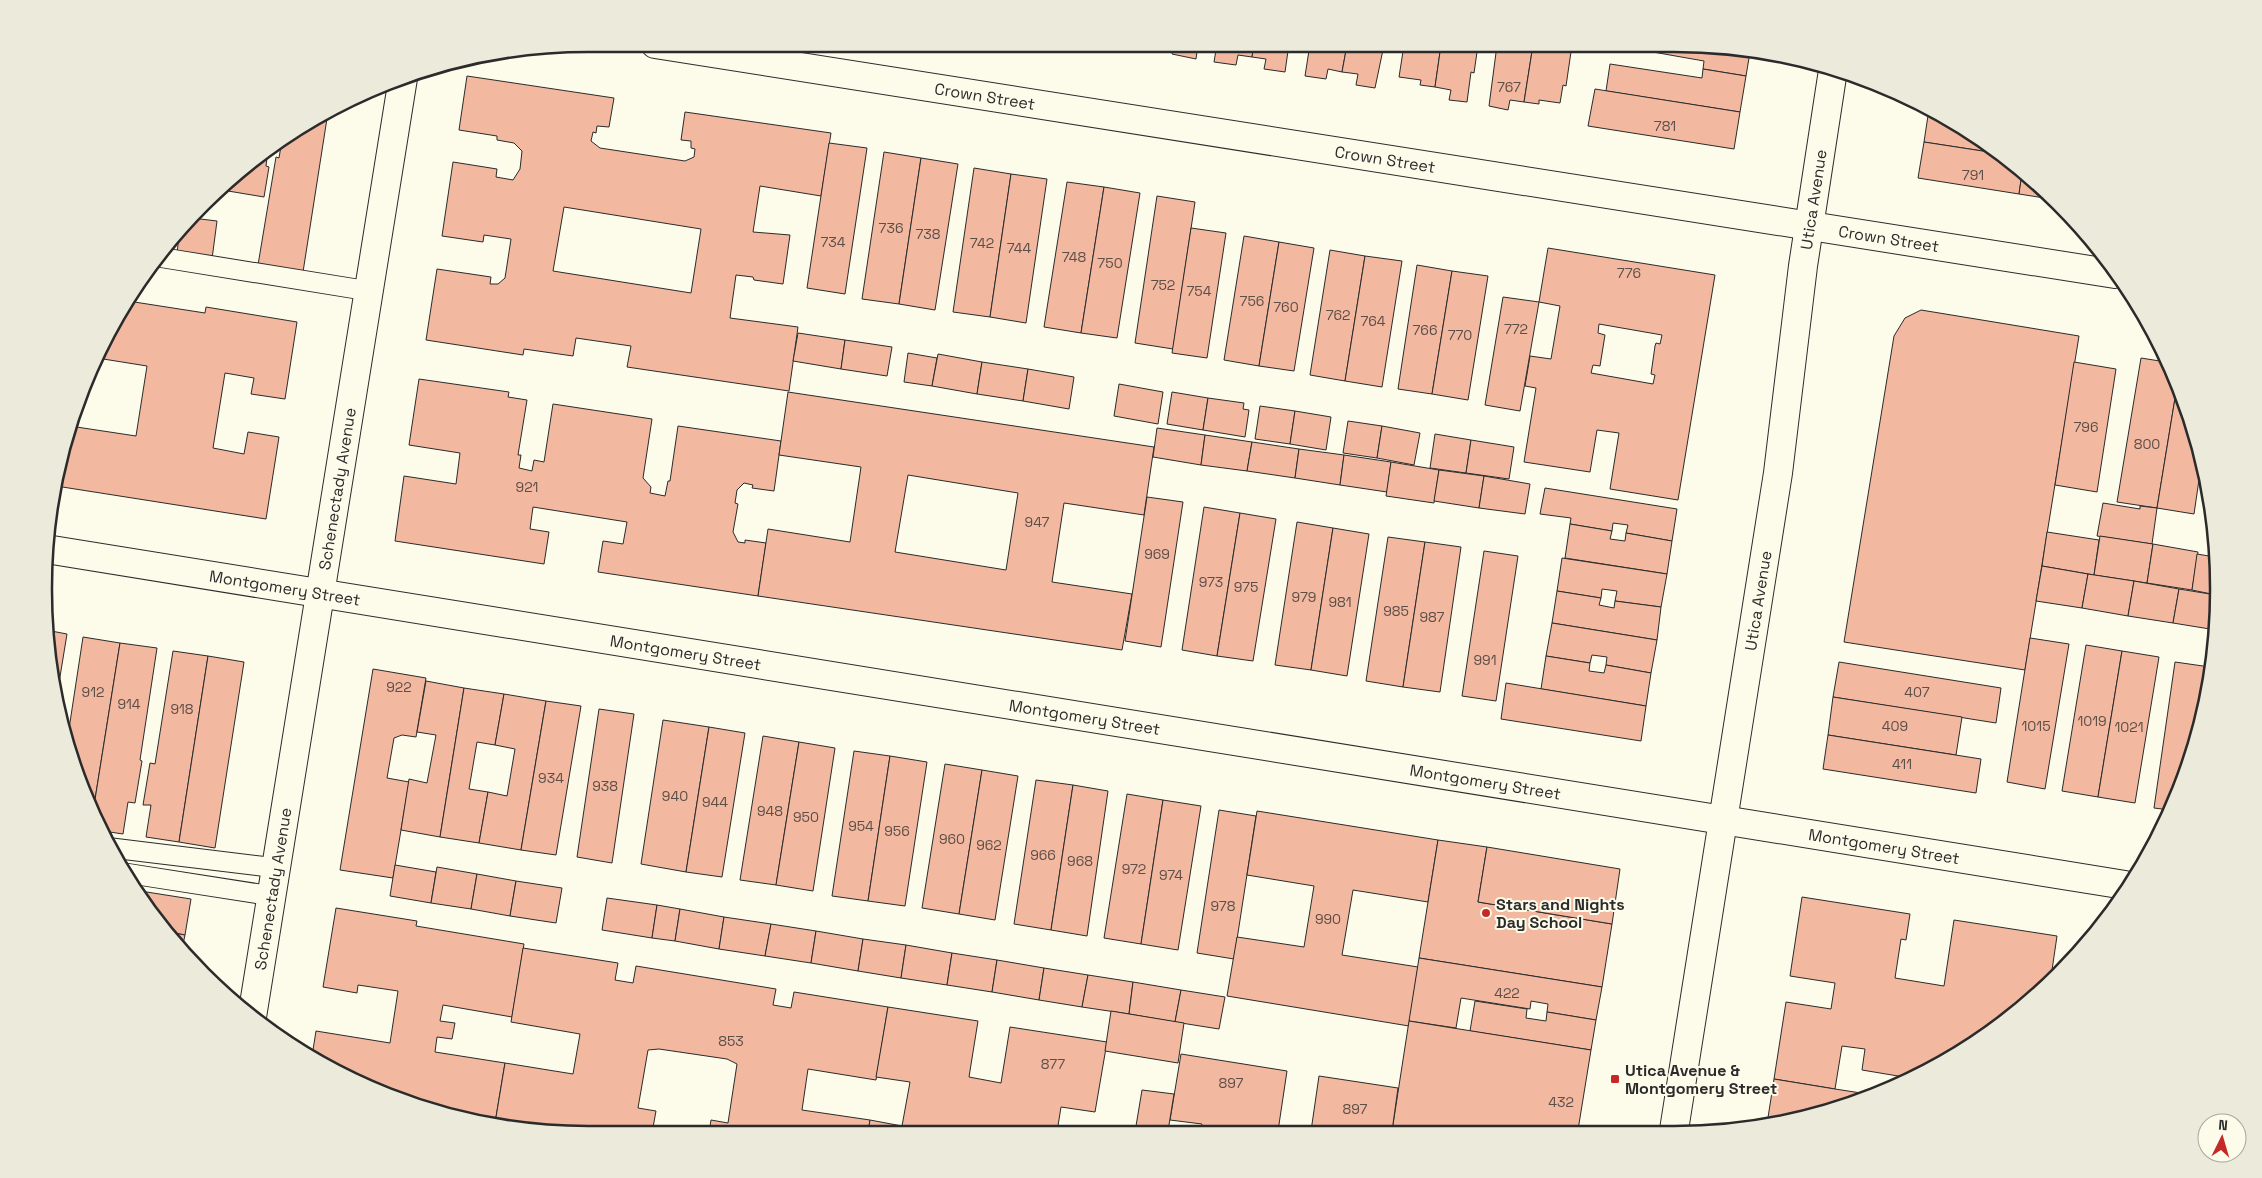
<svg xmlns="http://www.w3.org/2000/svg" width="2262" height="1178" font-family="'Space Grotesk',sans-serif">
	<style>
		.building { fill: #f2b8a0; stroke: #2b2b2b; fill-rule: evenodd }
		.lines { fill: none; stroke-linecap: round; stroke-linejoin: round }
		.service-casing { stroke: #2b2b2b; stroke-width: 21 }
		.minor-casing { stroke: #2b2b2b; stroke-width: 30 }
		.secondary-casing { stroke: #2b2b2b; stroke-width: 30 }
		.service { stroke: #fdfbea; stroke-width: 19 }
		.minor { stroke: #fdfbea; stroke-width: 28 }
		.secondary { stroke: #fdfbea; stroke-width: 28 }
		.poi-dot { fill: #c62828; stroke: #fdfbea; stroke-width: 2 }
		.labels { text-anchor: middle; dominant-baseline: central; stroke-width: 4; stroke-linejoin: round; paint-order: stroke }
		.number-label { font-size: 14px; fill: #5d4e48 }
		.street-label { font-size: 16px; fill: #2b2b2b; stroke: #fdfbea }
		.poi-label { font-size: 16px; font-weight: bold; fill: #2b2b2b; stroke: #fdfbea; text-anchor: start }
		.rim { fill: none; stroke: #2b2b2b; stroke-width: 2.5 }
	</style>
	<rect width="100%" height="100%" fill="#fdfbea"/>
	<!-- building -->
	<g class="building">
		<path d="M1124,44H1146L1145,49L1123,46Z"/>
		<path d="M1173,44H1198L1196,59L1172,54Z"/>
		<path d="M1217,44H1254L1252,57L1238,55L1236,65L1214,62Z"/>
		<path d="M1254,44H1289L1285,72L1264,69L1266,59L1252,57Z"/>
		<path d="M1310,44L1347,45L1342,72L1328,69L1326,79L1305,76Z"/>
		<path d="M1347,45H1384L1375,88L1356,85L1358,74L1342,72Z"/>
		<path d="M1404,45H1441L1435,87L1420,85L1421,80L1399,77Z"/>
		<path d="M1441,45H1478L1474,73L1471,72L1467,102L1449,100L1451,90L1435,87Z"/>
		<path d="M1497,45H1533L1524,102L1510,100L1508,110L1489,106Z"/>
		<path d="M1533,45H1572L1566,86L1563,85L1560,103L1539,100V104L1524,102Z"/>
		<path d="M1613,45H1708L1750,52L1746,76L1703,69L1704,61Z"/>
		<path d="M1610,64L1702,78L1703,69L1746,76L1740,112L1606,91Z"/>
		<path d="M467,76L614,98L609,127L597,126L596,133L593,132L591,141L600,148L685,161L694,157L695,149L691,148V141L681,140L685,112L831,133L821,196L760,186L753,232L790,235L783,284L754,280L753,277L736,275L730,318L798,327L789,391L627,367L631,346L576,338L573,356L524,349L523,355L426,340L437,269L491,277L490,284H498L505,278L511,239L484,235L483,242L442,236L453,162L497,169L496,177L513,180L520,169L522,151L514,143L497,140V136L459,130ZM564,207L701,229L691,293L553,271Z"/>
		<path d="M1595,89L1740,112L1734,149L1588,126Z"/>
		<path d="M1929,109L2002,154L1924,142Z"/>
		<path d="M328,112L303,272L258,265L276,157L279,158L282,140Z"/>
		<path d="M1924,142L2002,154L2022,173L2019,194L1918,178Z"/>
		<path d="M829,143L867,148L845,294L807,288Z"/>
		<path d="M268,149L266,166L269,167L264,197L222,190L257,157Z"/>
		<path d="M884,152L921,158L899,304L862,299Z"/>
		<path d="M921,158L958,164L935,310L899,304Z"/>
		<path d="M974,168L1011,174L990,317L953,312Z"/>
		<path d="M2022,173L2051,199L2019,194Z"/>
		<path d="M1011,174L1047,179L1026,323L990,317Z"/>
		<path d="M1067,182L1104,187L1081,333L1044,327Z"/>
		<path d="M1104,187L1140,193L1117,338L1081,333Z"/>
		<path d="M1157,196L1195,202L1173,349L1135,343Z"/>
		<path d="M192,218L217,221L212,259L177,253L180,228Z"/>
		<path d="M1191,228L1226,233L1207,358L1172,353Z"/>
		<path d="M1244,236L1279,242L1259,366L1224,360Z"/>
		<path d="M1279,242L1314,248L1294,371L1259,366Z"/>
		<path d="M1548,248L1715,275L1678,500L1610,489L1619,433L1597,430L1590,472L1524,462L1536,388L1525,386L1530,356L1551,359L1560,306L1539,302ZM1599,324L1662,335L1660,344L1656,343L1655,346L1651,374L1655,375L1653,384L1591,373L1593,365L1600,366L1605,335L1598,333Z"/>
		<path d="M1330,250L1365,256L1345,381L1310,375Z"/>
		<path d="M1365,256L1402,261L1382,387L1345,381Z"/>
		<path d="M1417,265L1452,271L1432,394L1398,389Z"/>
		<path d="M1452,271L1488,276L1468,400L1432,394Z"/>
		<path d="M1503,297L1539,302L1520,411L1485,405Z"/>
		<path d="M128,301L205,313L206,307L297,322L285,399L251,394L254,378L225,373L213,448L244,454L248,432L279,437L266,519L56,486L62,448L70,426L136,436L147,366L97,358Z"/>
		<path d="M1921,310L2079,336L2025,670L1844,642L1894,336L1905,318Z"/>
		<path d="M798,333L845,340L841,369L793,361Z"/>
		<path d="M845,340L892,347L887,376L841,369Z"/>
		<path d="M908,353L937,358L932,386L904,382Z"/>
		<path d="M938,354L982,362L977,394L932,386Z"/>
		<path d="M2141,358L2166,362L2177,386L2157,508L2117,502Z"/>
		<path d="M982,362L1028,369L1023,401L977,394Z"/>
		<path d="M2074,362L2116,369L2097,492L2055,485Z"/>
		<path d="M1028,369L1074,377L1069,409L1023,401Z"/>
		<path d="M419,379L509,392L508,397L527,400L518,455H521L519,468L532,471L534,460L544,462L553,404L652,419L643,478L651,487L650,493L665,496L668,481H670L678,426L781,441L774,491L752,488L753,485L744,483L737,490L735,503L738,504L733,532L738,542L745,543V540L766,543L758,596L598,572L603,541L623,544L627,522L533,507L530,529L549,532L544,564L395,541L404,476L456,484L460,453L409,445Z"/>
		<path d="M1119,384L1163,392L1158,424L1114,416Z"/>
		<path d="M2177,386L2189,414L2201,466L2194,514L2157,508Z"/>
		<path d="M788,392L1154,447L1144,515L1064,503L1052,582L1132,594L1122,650L758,596L768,529L850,542L861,467L779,455ZM908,475L1018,493L1006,570L895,552Z"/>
		<path d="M1172,392L1208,398L1203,430L1167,424Z"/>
		<path d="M1208,398L1244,403L1243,409L1249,410L1245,437L1203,430Z"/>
		<path d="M1260,406L1295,411L1290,444L1255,439Z"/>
		<path d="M1295,411L1331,417L1326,450L1290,444Z"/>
		<path d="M1348,421L1382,426L1377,458L1343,453Z"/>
		<path d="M1382,426L1420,433L1414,465L1377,458Z"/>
		<path d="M1157,428L1205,435L1201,465L1153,457Z"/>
		<path d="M1435,434L1471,440L1466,473L1430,468Z"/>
		<path d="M1205,435L1252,442L1247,471L1201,465Z"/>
		<path d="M1471,440L1514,447L1509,479L1466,473Z"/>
		<path d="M1252,442L1299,449L1295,478L1247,471Z"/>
		<path d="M1299,449L1344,455L1340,485L1295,478Z"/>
		<path d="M1344,455L1391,462L1387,492L1340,485Z"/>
		<path d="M1391,462L1439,470L1434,503L1386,496Z"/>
		<path d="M1439,470L1484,476L1479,508L1434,501Z"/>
		<path d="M1484,476L1530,484L1525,514L1479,508Z"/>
		<path d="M1545,488L1677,509L1672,541L1626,533L1628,525L1613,523L1612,531L1570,524L1571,518L1540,514Z"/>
		<path d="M1147,497L1183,502L1161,647L1125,641Z"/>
		<path d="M2103,503L2140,509V506L2157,508L2152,544L2097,536Z"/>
		<path d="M1204,507L1240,513L1217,656L1182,650Z"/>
		<path d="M1240,513L1276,519L1253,661L1217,656Z"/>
		<path d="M1297,522L1333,528L1311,670L1275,665Z"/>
		<path d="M1570,524L1612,531L1610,539L1625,541L1626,533L1672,541L1667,574L1565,558Z"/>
		<path d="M1333,528L1369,534L1347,676L1311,670Z"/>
		<path d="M2047,532L2099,540L2094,575L2042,566Z"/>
		<path d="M2100,536L2153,544L2147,583L2094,575Z"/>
		<path d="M1388,537L1425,542L1403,687L1366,681Z"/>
		<path d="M1425,542L1461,547L1440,692L1403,687Z"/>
		<path d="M2153,544L2198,552L2192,590L2147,583Z"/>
		<path d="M1484,551L1518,556L1496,701L1462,696Z"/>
		<path d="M2197,554L2215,557L2216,595L2192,590Z"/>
		<path d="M1562,558L1667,574L1661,607L1615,601L1617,591L1602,589L1601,598L1557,591Z"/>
		<path d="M2042,566L2088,574L2082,608L2036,601Z"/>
		<path d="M2088,574L2134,581L2128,616L2082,608Z"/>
		<path d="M2134,581L2179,589L2173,623L2128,616Z"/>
		<path d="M2179,589L2216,595V630L2173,623Z"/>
		<path d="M1557,591L1601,598L1599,605L1614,608L1615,601L1661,607L1657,640L1552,623Z"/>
		<path d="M1552,623L1657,640L1651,673L1606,665L1607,657L1592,655L1590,663L1546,656Z"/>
		<path d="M46,630L67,634L57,695Z"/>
		<path d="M83,637L120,643L93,812L85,798L67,742Z"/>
		<path d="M2030,638L2069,644L2045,789L2007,782Z"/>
		<path d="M120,643L157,648L140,760L142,761L135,803L128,802L123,834L103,831L93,812Z"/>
		<path d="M2086,645L2122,651L2098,797L2062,791Z"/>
		<path d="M173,651L208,656L179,842L146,837L151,805H143L150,763L155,764Z"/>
		<path d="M2122,651L2159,657L2135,803L2098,797Z"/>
		<path d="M208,656L244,662L215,848L179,842Z"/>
		<path d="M1546,656L1590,663L1589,671L1604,673L1606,665L1651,673L1646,706L1541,689Z"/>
		<path d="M1839,662L2001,688L1996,723L1833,697Z"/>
		<path d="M2175,662L2210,667L2200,730L2170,810L2154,808Z"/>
		<path d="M373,669L426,678L416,737L402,735L394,738L387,778L409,782L393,878L340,870Z"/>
		<path d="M426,681L464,688L440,837L401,830L409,779L427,783L436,735L417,732Z"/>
		<path d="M1506,683L1646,706L1641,741L1501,719Z"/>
		<path d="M464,688L504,694L495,745L477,742L469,789L488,792L479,843L440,837Z"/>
		<path d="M504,694L546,701L521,850L479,843L488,792L507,796L515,749L495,745Z"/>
		<path d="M1833,697L1962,717L1956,755L1828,735Z"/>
		<path d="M546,701L581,706L556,855L521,850Z"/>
		<path d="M599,709L634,714L612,863L577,857Z"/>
		<path d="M663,720L709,727L686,872L641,864Z"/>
		<path d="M709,727L745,733L722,877L686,872Z"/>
		<path d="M1828,735L1981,759L1976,793L1823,769Z"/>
		<path d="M763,736L799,742L776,885L740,880Z"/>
		<path d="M799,742L835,748L813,891L776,885Z"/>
		<path d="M854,751L890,756L868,901L832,896Z"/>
		<path d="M890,756L927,762L905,906L868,901Z"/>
		<path d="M945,764L982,770L959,914L922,908Z"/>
		<path d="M982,770L1018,776L995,920L959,914Z"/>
		<path d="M1036,780L1073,785L1051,930L1014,924Z"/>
		<path d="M1073,785L1108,791L1087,936L1051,930Z"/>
		<path d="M1127,794L1163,800L1141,944L1104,938Z"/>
		<path d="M1163,800L1201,806L1178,950L1141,944Z"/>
		<path d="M1219,810L1256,816L1234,959L1197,953Z"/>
		<path d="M1257,811L1438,840L1428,902L1353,890L1342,955L1418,967L1409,1026L1227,996L1237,937L1304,947L1314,886L1247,875Z"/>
		<path d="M1438,840L1487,847L1478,902L1612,924L1602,987L1419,958Z"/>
		<path d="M1487,847L1620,869L1612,924L1478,902Z"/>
		<path d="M395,865L436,872L431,903L390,896Z"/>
		<path d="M437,867L477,874L471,909L431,903Z"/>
		<path d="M477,874L516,881L510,916L471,909Z"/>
		<path d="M516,881L562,888L556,923L510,916Z"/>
		<path d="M134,890L191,899L185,935L169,932Z"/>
		<path d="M1802,897L1910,914L1906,940L1901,939L1895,978L1944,986L1954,920L2057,936L2051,977L1976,1042L1940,1061L1933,1060L1932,1066L1910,1078L1862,1070L1865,1049L1842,1046L1835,1089L1774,1079L1786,1002L1831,1009L1835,983L1790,976Z"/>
		<path d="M607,898L657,905L652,938L602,930Z"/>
		<path d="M657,905L680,909L675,941L652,938Z"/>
		<path d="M336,908L417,921L416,926L524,944L512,1017L443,1005L440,1021L455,1023L452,1039L437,1037L435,1052L505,1063L495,1123L448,1116L348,1078L312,1056L316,1031L390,1043L398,991L358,985L357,993L323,987Z"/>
		<path d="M680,909L724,917L719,949L675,941Z"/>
		<path d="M724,917L771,924L765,956L719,949Z"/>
		<path d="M771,924L816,931L811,963L765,956Z"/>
		<path d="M816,931L863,939L858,971L811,963Z"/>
		<path d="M169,932L185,935L182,949Z"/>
		<path d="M863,939L906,945L901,978L858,971Z"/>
		<path d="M906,945L952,953L947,985L901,978Z"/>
		<path d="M523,948L618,963L615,980L633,983L636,966L776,989L773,1005L791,1008L794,992L888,1007L876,1080L808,1069L802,1110L870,1120L868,1132L709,1133L711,1120L728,1123L737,1064L727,1059L659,1049L648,1050L638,1108L656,1111L652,1133H554L495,1123L505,1063L573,1074L580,1034L511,1022Z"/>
		<path d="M952,953L997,960L992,992L947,985Z"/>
		<path d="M1419,958L1602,987L1596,1020L1547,1012L1548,1004L1531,1001L1530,1009L1461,998L1456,1028L1409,1021Z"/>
		<path d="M997,960L1044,968L1039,1000L992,992Z"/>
		<path d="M1044,968L1088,975L1082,1007L1039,1000Z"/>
		<path d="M1088,975L1133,982L1129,1014L1082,1007Z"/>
		<path d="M1133,982L1181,990L1175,1022L1129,1014Z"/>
		<path d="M1181,990L1225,997L1219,1029L1175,1022Z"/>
		<path d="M1475,1001L1527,1009L1526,1018L1546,1021L1547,1012L1596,1020L1591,1050L1470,1031Z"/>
		<path d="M888,1007L978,1021L969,1077L1001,1083L1010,1027L1107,1042L1095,1112L1061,1107L1057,1132H868L870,1120L902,1126L910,1082L876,1077Z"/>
		<path d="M1111,1011L1184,1023L1178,1063L1105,1051Z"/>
		<path d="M1409,1021L1591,1050L1578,1130L1392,1131Z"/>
		<path d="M1181,1054L1287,1071L1278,1131H1200L1202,1124L1170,1120Z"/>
		<path d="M1319,1076L1398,1088L1392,1131H1311Z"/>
		<path d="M1774,1079L1835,1089L1874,1095L1767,1124Z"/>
		<path d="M1142,1090L1174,1094L1168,1131L1136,1126Z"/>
	</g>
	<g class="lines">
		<defs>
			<g id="service">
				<path d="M158,257L369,291"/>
				<path d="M112,848L277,868"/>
				<path d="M125,873L272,896"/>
			</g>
			<g id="minor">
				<path id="s1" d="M655,44L2115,274"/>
				<path id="s2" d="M46,549L2125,885"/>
				<path id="s3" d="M252,1017L403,78"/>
			</g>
			<g id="secondary">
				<path id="s4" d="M1674,1130L1778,473L1803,266L1833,70"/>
			</g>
		</defs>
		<!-- service casing -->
		<use href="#service" class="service-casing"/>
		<!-- minor casing -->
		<use href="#minor" class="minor-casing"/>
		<!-- secondary casing -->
		<use href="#secondary" class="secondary-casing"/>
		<!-- service -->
		<use href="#service" class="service"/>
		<!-- minor -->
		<use href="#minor" class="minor"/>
		<!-- secondary -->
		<use href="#secondary" class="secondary"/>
	</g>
	<!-- markers -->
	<g class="poi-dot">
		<circle cx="1486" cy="913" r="5"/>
		<rect x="1610" y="1074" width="10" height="10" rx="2.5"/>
	</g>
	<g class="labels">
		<!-- number labels -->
		<g class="number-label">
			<text x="1509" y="87">767</text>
			<text x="1665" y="126">781</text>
			<text x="1973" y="175">791</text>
			<text x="891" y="228">736</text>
			<text x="928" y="234">738</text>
			<text x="833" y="242">734</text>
			<text x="982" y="243">742</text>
			<text x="1019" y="248">744</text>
			<text x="1074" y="257">748</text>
			<text x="1110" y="263">750</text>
			<text x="1629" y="273">776</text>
			<text x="1163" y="285">752</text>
			<text x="1199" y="291">754</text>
			<text x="1252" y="301">756</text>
			<text x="1286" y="307">760</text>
			<text x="1338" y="315">762</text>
			<text x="1373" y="321">764</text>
			<text x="1516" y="329">772</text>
			<text x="1425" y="330">766</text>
			<text x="1460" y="335">770</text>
			<text x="2086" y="427">796</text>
			<text x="2147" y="444">800</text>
			<text x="527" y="487">921</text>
			<text x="1037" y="522">947</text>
			<text x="1157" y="554">969</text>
			<text x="1211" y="582">973</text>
			<text x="1246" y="587">975</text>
			<text x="1304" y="597">979</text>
			<text x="1340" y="602">981</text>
			<text x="1396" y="611">985</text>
			<text x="1432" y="617">987</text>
			<text x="1485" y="660">991</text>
			<text x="399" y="687">922</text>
			<text x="93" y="692">912</text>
			<text x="1917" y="692">407</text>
			<text x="129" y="704">914</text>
			<text x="182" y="709">918</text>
			<text x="2092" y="721">1019</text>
			<text x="1895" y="726">409</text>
			<text x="2036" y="726">1015</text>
			<text x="2129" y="727">1021</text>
			<text x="1902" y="764">411</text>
			<text x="551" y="778">934</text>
			<text x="605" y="786">938</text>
			<text x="675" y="796">940</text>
			<text x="715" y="802">944</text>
			<text x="770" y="811">948</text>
			<text x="806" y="817">950</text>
			<text x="861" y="826">954</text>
			<text x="897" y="831">956</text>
			<text x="952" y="839">960</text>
			<text x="989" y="845">962</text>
			<text x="1043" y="855">966</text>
			<text x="1080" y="861">968</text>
			<text x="1134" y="869">972</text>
			<text x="1171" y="875">974</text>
			<text x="1223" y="906">978</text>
			<text x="1328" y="919">990</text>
			<text x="1507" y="993">422</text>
			<text x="731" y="1041">853</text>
			<text x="1053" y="1064">877</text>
			<text x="1231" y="1083">897</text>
			<text x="1561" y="1102">432</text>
			<text x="1355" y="1109">897</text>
		</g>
		<!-- street labels -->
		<g class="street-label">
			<text stroke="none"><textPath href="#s1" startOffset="334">Crown Street</textPath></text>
			<text stroke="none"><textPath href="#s1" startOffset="739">Crown Street</textPath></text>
			<text stroke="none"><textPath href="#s4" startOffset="941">Utica Avenue</textPath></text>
			<text stroke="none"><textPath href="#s1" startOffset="1249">Crown Street</textPath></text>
			<text stroke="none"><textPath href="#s3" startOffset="535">Schenectady Avenue</textPath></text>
			<text stroke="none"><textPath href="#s2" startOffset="242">Montgomery Street</textPath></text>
			<text stroke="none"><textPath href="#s4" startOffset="536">Utica Avenue</textPath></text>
			<text stroke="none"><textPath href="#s2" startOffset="648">Montgomery Street</textPath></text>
			<text stroke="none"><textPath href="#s2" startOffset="1052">Montgomery Street</textPath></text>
			<text stroke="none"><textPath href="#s2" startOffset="1458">Montgomery Street</textPath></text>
			<text stroke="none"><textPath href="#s2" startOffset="1862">Montgomery Street</textPath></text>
			<text stroke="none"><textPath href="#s3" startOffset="130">Schenectady Avenue</textPath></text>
		</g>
		<!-- poi labels -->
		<g class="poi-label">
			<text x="1496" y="904">Stars and Nights<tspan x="1496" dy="18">Day School</tspan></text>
			<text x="1625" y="1070">Utica Avenue &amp;<tspan x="1625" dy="18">Montgomery Street</tspan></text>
		</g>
	</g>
	<!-- crop -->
	<path d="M0 0H2262V1178H0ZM588 52H1674A536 536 0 0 1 2210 588V590A536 536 0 0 1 1674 1126H588A536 536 0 0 1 52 590V588A536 536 0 0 1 588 52Z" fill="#eceadb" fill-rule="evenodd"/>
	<path class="rim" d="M588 52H1674A536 536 0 0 1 2210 588V590A536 536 0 0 1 1674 1126H588A536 536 0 0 1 52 590V588A536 536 0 0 1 588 52Z"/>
	<!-- north arrow -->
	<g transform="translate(2222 1138) rotate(5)"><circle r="24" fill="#fdfbea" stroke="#a9a89e"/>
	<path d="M0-4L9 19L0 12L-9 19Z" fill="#c62828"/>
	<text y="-8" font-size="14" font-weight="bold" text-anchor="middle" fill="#2b2b2b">N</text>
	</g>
</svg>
